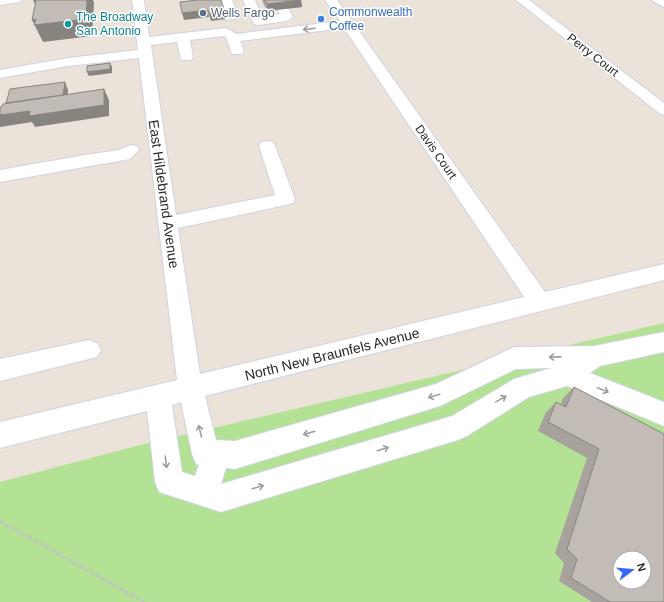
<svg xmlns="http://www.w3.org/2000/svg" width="664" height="602" font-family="Helvetica,sans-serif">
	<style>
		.green { fill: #b4e295; fill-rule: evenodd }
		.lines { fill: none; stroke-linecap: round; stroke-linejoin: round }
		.minor-casing { stroke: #cfd3e1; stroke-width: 2 }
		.path { stroke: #c3c3c3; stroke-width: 3; stroke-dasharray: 4 2.5; stroke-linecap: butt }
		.minor { fill: #fff; fill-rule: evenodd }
		.wall { fill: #a8a29d }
		.shaded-wall { fill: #88847f }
		.building { fill: #c3bcb6; stroke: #88847f; fill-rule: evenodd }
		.oneway { stroke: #9e9e9e }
		.service-dot { fill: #5c6f8a; stroke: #fff; stroke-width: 1.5 }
		.shop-dot { fill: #3f7fe0; stroke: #fff; stroke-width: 1.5 }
		.culture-dot { fill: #0f9aa8; stroke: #fff; stroke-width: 1.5 }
		.labels { text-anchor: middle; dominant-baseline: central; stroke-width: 3; stroke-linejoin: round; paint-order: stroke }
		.far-shop-label { font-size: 12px; fill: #366cbe; stroke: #fff; text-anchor: start }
		.far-service-label { font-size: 12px; fill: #4e5e75; stroke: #fff; text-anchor: start }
		.far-culture-label { font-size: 12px; fill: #0d838f; stroke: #fff; text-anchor: start }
		.far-street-label { font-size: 12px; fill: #282828; stroke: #fff }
		.street-label { font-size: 14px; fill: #282828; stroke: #fff }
	</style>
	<rect width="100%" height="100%" fill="#ebe2d9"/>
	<!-- green -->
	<path class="green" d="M664,323V602H0V482L140,445ZM620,558H644V582H620Z"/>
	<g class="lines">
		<defs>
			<g id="minor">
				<path d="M0,0H22L20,2L0,5Z"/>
				<path d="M132,0H144L149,37L226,28L237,34L340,21L325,0H337L545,292L664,264V280L205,396L216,440L235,441L436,384L514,347L594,346L664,332V352L600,366L590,373L664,402V426L567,386L529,397L467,436L458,440L221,512L159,492L155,482L147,411L0,448V422L177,380L139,58L68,66L0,78V70L68,58L138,50ZM344,28L524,297L200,374L178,228L286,205L293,203L295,199L275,146L273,142L267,141L261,142L259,146L275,195L176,215L151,45L177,42L181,60H191L193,57L190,40L224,36L226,37L232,54H242L244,51L240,41ZM551,368L514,379L452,416L221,484L226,468L235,469L440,406L516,369ZM181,402L192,454L196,464L199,465L195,476L182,472L172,405Z"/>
				<path d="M220,0H232L238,16L236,19L222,20L220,17L225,14Z"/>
				<path d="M243,0H255L262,17L280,14L277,9L283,5L287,6L293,17L287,21L258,25L254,24Z"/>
				<path d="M516,0H529L664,103V115L659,113Z"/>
				<path d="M651,0H664V7Z"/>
				<path d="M131,145L137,146L139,150L130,159L0,182V170L85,155L119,150Z"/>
				<path d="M89,340L97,343L101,350L97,357L0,381V359Z"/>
			</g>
		</defs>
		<!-- minor casing -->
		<use href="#minor" class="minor-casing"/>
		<!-- path -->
		<path class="path" d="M0,521L144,602"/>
		<!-- minor -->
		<use href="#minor" class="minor"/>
	</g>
	<!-- wall -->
	<g class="wall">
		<path d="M262,0H301L302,7L267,11Z"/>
		<path d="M574,387L664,602H592L559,581L564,563L555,553L587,458L538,431L546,412L556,402L561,404L563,398Z"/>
	</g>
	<!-- shaded-wall -->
	<g class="shaded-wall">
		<path d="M33,0H40L39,12Z"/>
		<path d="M87,0H93L94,3L92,36L43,42L32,20Z"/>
		<path d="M301,0L302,7L267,11V4Z"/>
		<path d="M208,10L209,17L184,20L182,13Z"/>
		<path d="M225,12L226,19L211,21L209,14Z"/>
		<path d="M110,63L112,67V73L89,76L87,72Z"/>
		<path d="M65,82L68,90L67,105L10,112Z"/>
		<path d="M104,89L109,100V116L35,127L32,122L0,127V115L30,111Z"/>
	</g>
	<!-- building -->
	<g class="building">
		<path d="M36,0H87L86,19L34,25L36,19L32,20Z"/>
		<path d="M198,0H221L225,12L209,14L208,10L182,13L180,2Z"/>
		<path d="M265,0H301L267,4Z"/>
		<path d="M110,63V69L87,72V66Z"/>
		<path d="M65,82L63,95L6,103L10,89Z"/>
		<path d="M104,89V105L29,116L30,111L0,115V107H2L3,104Z"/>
		<path d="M574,387L664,434V602H610L571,578L577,559L567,549L599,449L548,422L556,402L566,407ZM620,558H644V582H620Z"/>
	</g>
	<!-- one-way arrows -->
	<defs><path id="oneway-shaft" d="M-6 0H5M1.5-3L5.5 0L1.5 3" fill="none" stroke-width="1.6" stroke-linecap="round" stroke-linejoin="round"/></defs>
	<g class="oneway">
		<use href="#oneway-shaft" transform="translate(309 29) rotate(173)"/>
		<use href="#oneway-shaft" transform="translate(555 357) rotate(179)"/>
		<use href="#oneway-shaft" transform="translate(603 390) rotate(22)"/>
		<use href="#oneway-shaft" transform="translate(434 396) rotate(163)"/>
		<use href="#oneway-shaft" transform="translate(501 399) rotate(-29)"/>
		<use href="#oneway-shaft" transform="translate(200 431) rotate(-104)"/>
		<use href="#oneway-shaft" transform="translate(309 433) rotate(164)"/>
		<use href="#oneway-shaft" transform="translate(383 449) rotate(-17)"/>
		<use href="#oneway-shaft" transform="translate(166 462) rotate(83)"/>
		<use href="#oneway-shaft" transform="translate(258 487) rotate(-17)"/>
	</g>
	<!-- markers -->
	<circle class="service-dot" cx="203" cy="13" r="4"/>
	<circle class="shop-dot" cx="321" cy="19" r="4"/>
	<circle class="culture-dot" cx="68" cy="24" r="4"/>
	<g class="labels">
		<!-- far-shop labels -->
		<g class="far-shop-label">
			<text x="329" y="12">Commonwealth<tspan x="329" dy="14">Coffee</tspan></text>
		</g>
		<!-- far-service labels -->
		<g class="far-service-label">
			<text x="211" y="13">Wells Fargo</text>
		</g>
		<!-- far-culture labels -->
		<g class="far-culture-label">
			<text x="76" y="17">The Broadway<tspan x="76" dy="14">San Antonio</tspan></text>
		</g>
		<!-- far-street labels -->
		<g class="far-street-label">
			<text transform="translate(593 55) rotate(38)">Perry Court</text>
			<text transform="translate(436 152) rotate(55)">Davis Court</text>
		</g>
		<!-- street labels -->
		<g class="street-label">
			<text transform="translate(164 194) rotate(82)">East Hildebrand Avenue</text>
			<text transform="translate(332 354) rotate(-14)">North New Braunfels Avenue</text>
		</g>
	</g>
	<!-- north arrow -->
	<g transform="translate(632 570) rotate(74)"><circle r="19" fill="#ffffff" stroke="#a9a9a9"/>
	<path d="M0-3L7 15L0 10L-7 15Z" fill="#3867f9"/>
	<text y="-6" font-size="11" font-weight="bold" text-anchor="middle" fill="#282828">N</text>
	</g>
</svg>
